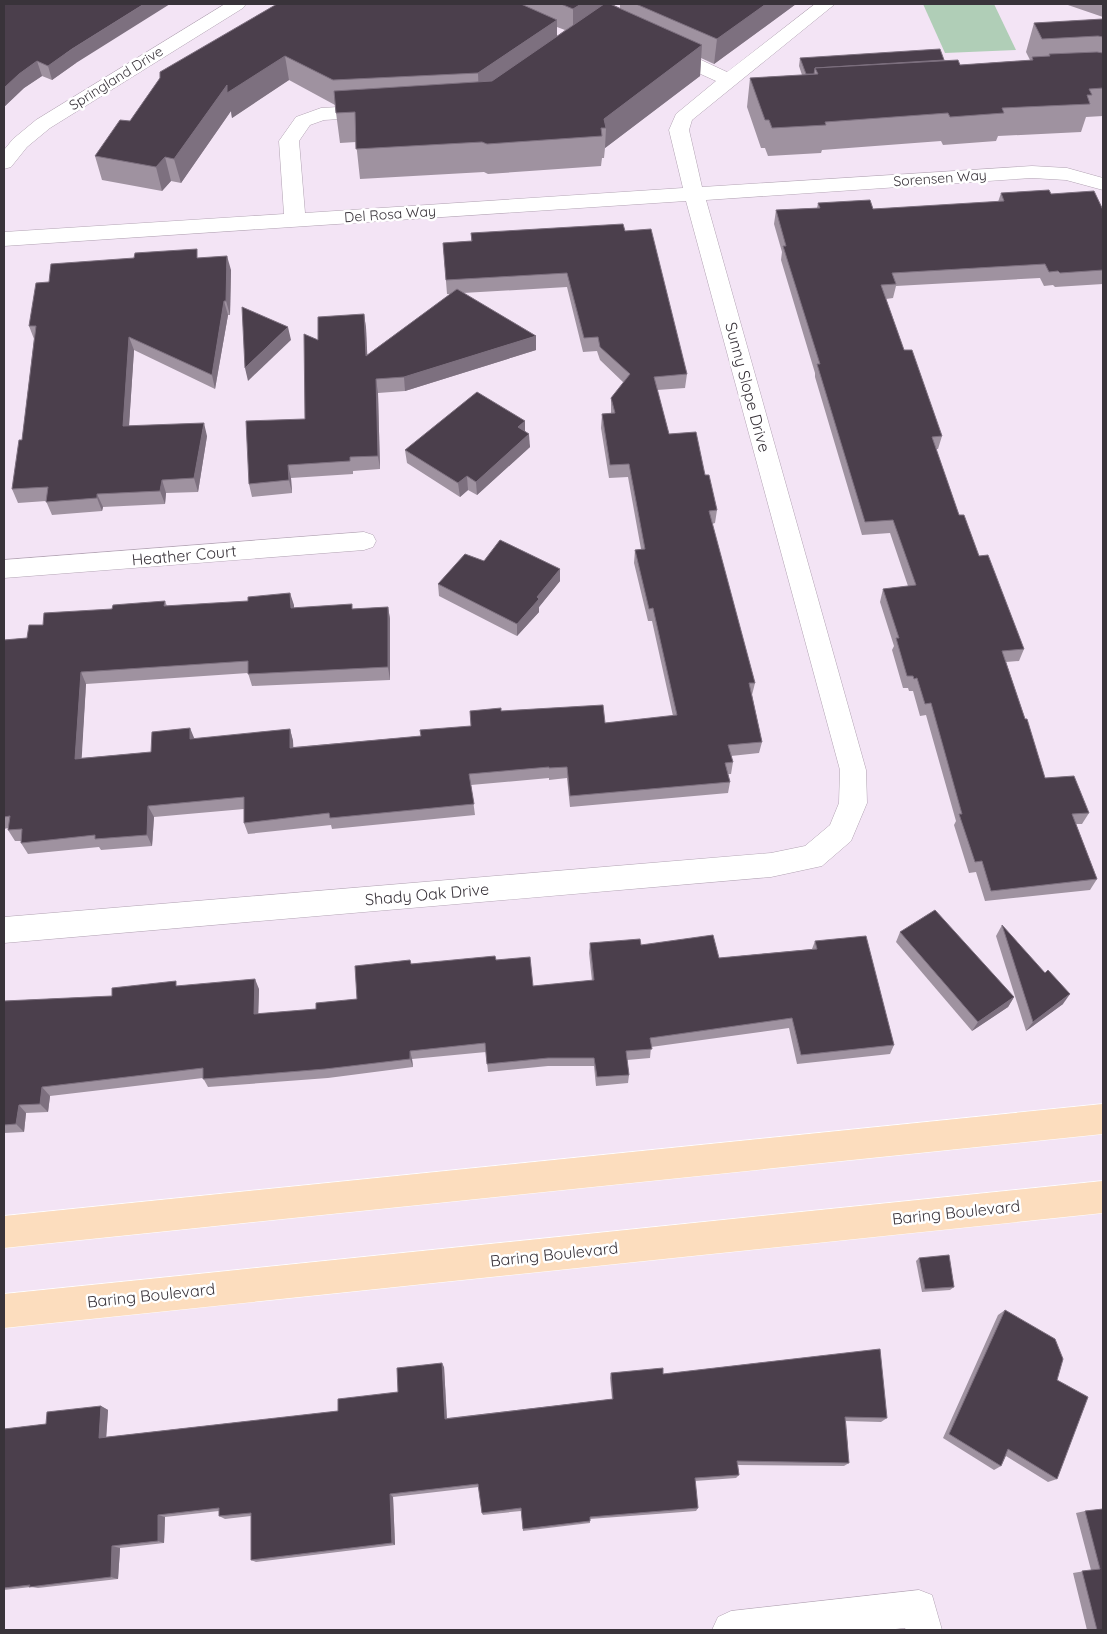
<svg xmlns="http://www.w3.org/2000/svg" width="1107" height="1634" font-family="Quicksand,sans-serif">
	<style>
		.green { fill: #b0ceb7 }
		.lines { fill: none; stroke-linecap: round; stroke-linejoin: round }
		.minor-casing { stroke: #b2a3b3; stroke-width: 1 }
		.major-casing { stroke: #fff; stroke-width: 1 }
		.minor { fill: #fff; fill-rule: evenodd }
		.major { fill: #fcddbe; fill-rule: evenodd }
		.wall { fill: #9f92a0; fill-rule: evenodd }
		.shaded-wall { fill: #7d707f }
		.building { fill: #4b3f4c; stroke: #7d707f }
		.labels { text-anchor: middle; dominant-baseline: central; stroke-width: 5; stroke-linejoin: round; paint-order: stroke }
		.far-street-label { font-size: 14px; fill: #39333a; stroke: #fff }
		.street-label { font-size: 16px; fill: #39333a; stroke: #fff }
	</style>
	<rect width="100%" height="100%" fill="#f3e4f5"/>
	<!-- green -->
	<path class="green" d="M923,4H994L1016,50L945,53Z"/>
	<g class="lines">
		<defs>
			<g id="minor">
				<path d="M225,4H246L243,8L50,128L27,147L11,167L4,169V150L13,139L36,120Z"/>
				<path d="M815,4H835L692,120L689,130L702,187L1032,166L1067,168L1103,178V190L1066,180L1032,178L706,200L866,770L867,803L851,841L822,866L771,877L4,943V917L771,853L805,846L830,825L839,803L840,770L686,201L4,246V232L284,214L279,141L296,117L321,108L373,105L380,107L383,111L380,115L373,117L324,120L310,125L299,141L305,213L683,188L669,130L676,114L716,81L659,55L657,51L659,47L666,45L673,47L727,72Z"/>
				<path d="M364,532L373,535L376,541L373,547L364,550L4,578V560Z"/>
				<path d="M919,1590L932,1595L942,1630H906L905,1628L886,1630H712L718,1617L731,1611Z"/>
			</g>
			<g id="major">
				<path d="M1103,1104V1134L4,1248V1216Z"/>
				<path d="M1103,1181V1213L4,1328V1294Z"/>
			</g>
		</defs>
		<!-- minor casing -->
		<use href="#minor" class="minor-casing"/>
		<!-- major casing -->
		<use href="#major" class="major-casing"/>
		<!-- minor -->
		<use href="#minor" class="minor"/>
		<!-- major -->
		<use href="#major" class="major"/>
	</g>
	<!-- wall -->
	<g class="wall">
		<path d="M4,4L76,63L52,80L42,76L24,88L4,107Z"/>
		<path d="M277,4H616L614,5L620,8V4H796L714,64L701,58L700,76L605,148L604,158H602L601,166L488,174L484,172L360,179L356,142L340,143L335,105L289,80L232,118L231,111L181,183L171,181L162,191L102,180L95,156L130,121L160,78ZM557,27L565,30L557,36Z"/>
		<path d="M1065,4H1103V17Z"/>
		<path d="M1103,19V116L1086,117L1081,132L998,136L996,141L943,145L941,141L822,150L821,153L768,156L765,148H761L747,107L750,78L802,75L799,66L800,58L944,60L960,65L1030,60L1026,52L1034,23Z"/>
		<path d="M1001,193L1051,194L1103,210V284L1055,287L1053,285L1044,286L1040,278L896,286L893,298L886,299L904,350L942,436L938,449H936L959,515L1024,649L1019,661L1006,662L1045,778L1089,813L1082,824H1076L1097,879L1090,890L985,901L976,872L969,873L954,825L956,821L926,715L920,716L913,691H909L908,688H903L892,650L894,646L880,602L883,589L908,586L890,533L862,535L815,377V373L781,260L782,252L774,224L776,210L817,208L818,203L873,209L998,202Z"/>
		<path d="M625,231L687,374L685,388L657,390L669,434L705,475L717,510L715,523L712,524L755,683L752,695L762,742L759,753L731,756L733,762L731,774H728L730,782L728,793L570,807L567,778L549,780V778L471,785L475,815L332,829L331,825L248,834L244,823V809L154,817L152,846L101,850L99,847L28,854L21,843V841H15L8,830V828L4,829V640L27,638L43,625L112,609L165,601L167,606L294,605V608L353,609L388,607L390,619V680L252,686L248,673L86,684L81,758L151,752L194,739L290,729L293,741V747L421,736L471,726L501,711L605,723L673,716L652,621H648L634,563L635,550L641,549L628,477L609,478L601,428L602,414L611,413V398L624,383L600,360L597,351L583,352L567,287L463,293L536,350L405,391L378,393L380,469L353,471V474L291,478L292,493L252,497L249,484L305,419L318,340L364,314L366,328L367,355L451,294H447L443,243L471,241V233Z"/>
		<path d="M199,258L231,270L230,315H228L215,389L134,350L129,426L207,436L198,492L166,493L165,504L103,507L102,511L52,515L46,501L18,503L12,489L22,440L34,339L29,326L49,282Z"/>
		<path d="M525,421V431L530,447L477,495L468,490L460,497L407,463L405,450Z"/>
		<path d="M484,561L560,569V581L539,607V612L517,636L439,596L438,584Z"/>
		<path d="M1002,925L1063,1004L1026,1031L996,936Z"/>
		<path d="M900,932L1014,997L1008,1007L972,1031L896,942Z"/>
		<path d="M815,941L894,1045L890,1054L797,1064L789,1028L651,1047L650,1058L627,1060L629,1075L628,1083L596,1086L594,1066H548L488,1072L486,1052L412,1059L413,1067L328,1078L208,1087L203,1078L50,1096L48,1112L26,1113L24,1132L4,1133V1001L112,996L179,986L259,989L258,1014L316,1009L357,999L411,964L496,960L533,986L592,981L589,953L590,943L641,945L719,958L812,949Z"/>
		<path d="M919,1258L954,1287L950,1290L922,1292L916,1261Z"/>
		<path d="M1005,1310L1057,1380V1479L1048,1482L1006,1456L1001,1466L994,1470L943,1438L998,1315Z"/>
		<path d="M444,1367L447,1418L612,1399L610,1378L611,1373L663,1374L887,1418L881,1422L846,1421L849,1463L844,1466L738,1465L739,1475L736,1478L695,1481L698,1508L696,1511L590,1519V1523L523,1531L521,1511L483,1515L482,1513L479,1487L393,1497L395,1545L256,1562L251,1560V1516L225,1519L219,1516V1511L165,1517L164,1543L120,1548L118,1579L38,1588L31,1587L4,1590V1429L46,1424L101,1406L108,1410L106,1437L338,1411L398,1392Z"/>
		<path d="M1103,1509V1630H1087L1073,1573L1091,1570L1076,1513L1085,1511Z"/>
	</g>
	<!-- shaded-wall -->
	<g class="shaded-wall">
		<path d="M144,4H170L76,63L52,80L48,66L72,49Z"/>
		<path d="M581,4H616L573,34V9Z"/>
		<path d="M766,4H796L714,64L717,39Z"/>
		<path d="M557,20V44L479,98L478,73Z"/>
		<path d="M702,45L700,76L605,148L606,128L604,119Z"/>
		<path d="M285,56L289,80L232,118L231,111L181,183L174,159L227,85Z"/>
		<path d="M37,61L42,76L24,88L4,107V88L19,74Z"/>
		<path d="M165,157L171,181L162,191L156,167Z"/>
		<path d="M227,256L231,270L230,315L226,301Z"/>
		<path d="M224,301L228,315L215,389L212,375Z"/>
		<path d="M364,314L366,328L368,369L366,356Z"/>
		<path d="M288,327L291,340L248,381L245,368Z"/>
		<path d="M536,336V350L405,391L404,377Z"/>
		<path d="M129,337L134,350L128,440L123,426Z"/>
		<path d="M376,379L378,393L380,469L378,456Z"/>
		<path d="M525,421V434L518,427Z"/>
		<path d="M204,423L207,436L198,492L194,478Z"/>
		<path d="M529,434L530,447L477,495L476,482Z"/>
		<path d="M288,465L291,478L292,493L289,480Z"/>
		<path d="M467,476L468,490L460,497L458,483Z"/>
		<path d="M162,480L166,493L165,504L160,491Z"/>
		<path d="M97,494L103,507L102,511L97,498Z"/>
		<path d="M560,569V581L539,607V612L517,636V624L537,597Z"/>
		<path d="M290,593L294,605V620L291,608Z"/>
		<path d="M388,607L390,619V680L388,667Z"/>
		<path d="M81,672L86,684L81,770L75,759Z"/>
		<path d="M190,728L195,740L190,739Z"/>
		<path d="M290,729L293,741L294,759L290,748Z"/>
		<path d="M148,806L154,817L152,846L147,835Z"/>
		<path d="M255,979L259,989L258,1023L254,1014Z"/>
		<path d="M1070,994L1063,1004L1026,1031L1033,1022Z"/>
		<path d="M1014,997L1008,1007L972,1031L978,1022Z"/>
		<path d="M410,1051L412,1059L413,1067L410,1059Z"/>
		<path d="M42,1087L50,1096L48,1112L40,1104Z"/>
		<path d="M19,1105L26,1113L24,1132L16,1124Z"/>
		<path d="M442,1363L444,1367L447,1423L445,1419Z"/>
		<path d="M101,1406L108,1410L106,1441L99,1438Z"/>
		<path d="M390,1494L393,1497L395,1545L392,1543Z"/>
		<path d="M158,1515L165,1517L164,1543L158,1541Z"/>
		<path d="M112,1546L120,1548L118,1579L111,1577Z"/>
	</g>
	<!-- building -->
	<g class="building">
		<path d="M4,4H144L72,49L48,66L37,61L19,74L4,88Z"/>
		<path d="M277,4H521L557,20L478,73L333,80L285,56L227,93V85L174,159L165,157L156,167L95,156L120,120L130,121L160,78V72Z"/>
		<path d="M561,4H581L573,9Z"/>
		<path d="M604,4H610L702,45L604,119L606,128H601L602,136L487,144L482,142L356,149L355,112L336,113L334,91L492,81Z"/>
		<path d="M636,4H766L717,39Z"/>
		<path d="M1103,19V37L1098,36L1042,39L1034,23Z"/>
		<path d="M940,49L944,60L815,68L814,74H806L800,58Z"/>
		<path d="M1097,52L1103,53V88L1089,89L1092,95H1087L1090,104L1002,108L1004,113L950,117L948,113L825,122L826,125L772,128L769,120H765L750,78L818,74L815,68L958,60L960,65L1033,60L1032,57L1050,56L1049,54Z"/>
		<path d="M1049,190L1051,194L1094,191L1103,210V270L1060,273L1058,271L1049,272L1045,264L892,273L896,284L881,285L904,350H912L942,436L932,437L959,515H964L979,556L988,555L1024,649L1002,651L1025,719H1027L1045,778L1074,776L1089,813L1072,814L1097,879L991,891L982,861L975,862L959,814H962L931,703L925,704L917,678L914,679L913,676H907L896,638H899L883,589L916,585L893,520L865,522L817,364H820L783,246H786L776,210L820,208L818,203L870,200L873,209L1004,201L1001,193Z"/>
		<path d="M623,224L625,231L651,229L687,374L654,377L669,434L696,432L705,475H709L717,510L709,511L755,683H749L762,742L728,745L733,762L725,763L730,782L570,796L567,767L549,768V767L469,774L474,804L330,818L329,813L244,823V797L148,806L147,835L95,839V835L21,843L22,829L8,830L10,816L4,817V640L27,638L29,625H43L44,613L112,609L113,605L165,601L164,606L248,601V597L290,593L291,608L352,604V609L388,607V667L248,674V661L81,672L75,759L151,752L152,732L190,728V739L290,729V748L421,736L420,730L471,726L470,711L501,708V711L603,705L605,723L677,715L653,608L649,609L635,550L645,549L629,464L610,465L602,414L615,413L611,398L630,374L600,347L598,337L584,338L567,273L446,280L443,243L472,241L471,233Z"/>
		<path d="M197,249V258L227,256L226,301H224L212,375L129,337L123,426L204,423L194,478L162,480L160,491L97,494V498L46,502L48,487L12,489L19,440H22L36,326H29L36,283L49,282L51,264L134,258L135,253Z"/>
		<path d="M457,289L536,336L404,377L376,379L378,456L350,457V461L288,465L289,480L249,484L246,421L305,419L304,334L318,340V317L364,314L366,356Z"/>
		<path d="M242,307L288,327L245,368Z"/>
		<path d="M477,392L525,421L518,427L529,434L476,482L467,476L458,483L405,450Z"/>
		<path d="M500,540L560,569L537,597L539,599L517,624L438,584L465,554L484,561Z"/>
		<path d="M935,910L1014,997L978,1022L900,932Z"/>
		<path d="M1002,925L1045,973L1048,970L1070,994L1033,1022Z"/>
		<path d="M713,935L719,958L817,949L815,941L866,936L894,1045L801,1055L792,1018L650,1038L652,1049L626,1051L629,1075L597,1077L594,1058H548L487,1064L485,1043L410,1051V1059L325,1069L203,1079V1068L42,1087L40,1104L19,1105L16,1124L4,1125V1001L112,996V988L176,981V986L255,979L254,1014L316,1009V1003L357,999L355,966L410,960L411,964L495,956L496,960L530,957L533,986L594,980L590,943L640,939L641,945Z"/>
		<path d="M949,1255L954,1287L925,1289L919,1258Z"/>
		<path d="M1005,1310L1055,1339L1063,1359L1057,1380L1088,1397L1057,1479L1008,1449L1001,1466L949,1434Z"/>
		<path d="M880,1349L887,1418L845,1417L849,1463L737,1461L739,1475L695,1478L698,1508L590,1517V1521L523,1529L521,1508L482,1513L478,1484L390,1494L392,1543L251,1560V1513L219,1516V1508L158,1515V1541L112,1546L111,1577L29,1587L30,1585L4,1588V1429L46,1424L47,1412L101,1406L99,1438L338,1411V1399L398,1392L397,1368L442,1363L445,1419L613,1399L611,1373L663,1368V1374Z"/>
		<path d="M1103,1509V1630H1097L1082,1571L1100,1569L1085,1511Z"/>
	</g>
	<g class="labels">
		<!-- far-street labels -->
		<g class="far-street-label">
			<text transform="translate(116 78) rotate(-32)">Springland Drive</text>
			<text transform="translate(940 178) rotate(-4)">Sorensen Way</text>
			<text transform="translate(390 214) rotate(-4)">Del Rosa Way</text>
		</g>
		<!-- street labels -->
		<g class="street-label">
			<text transform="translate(748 387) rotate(75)">Sunny Slope Drive</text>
			<text transform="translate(184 555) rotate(-5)">Heather Court</text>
			<text transform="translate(427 894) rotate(-5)">Shady Oak Drive</text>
			<text transform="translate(956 1212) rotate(-6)">Baring Boulevard</text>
			<text transform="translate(554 1254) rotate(-6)">Baring Boulevard</text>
			<text transform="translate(151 1295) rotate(-6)">Baring Boulevard</text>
		</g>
	</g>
	<!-- border -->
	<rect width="1107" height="1634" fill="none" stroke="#39333a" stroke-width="10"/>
</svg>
